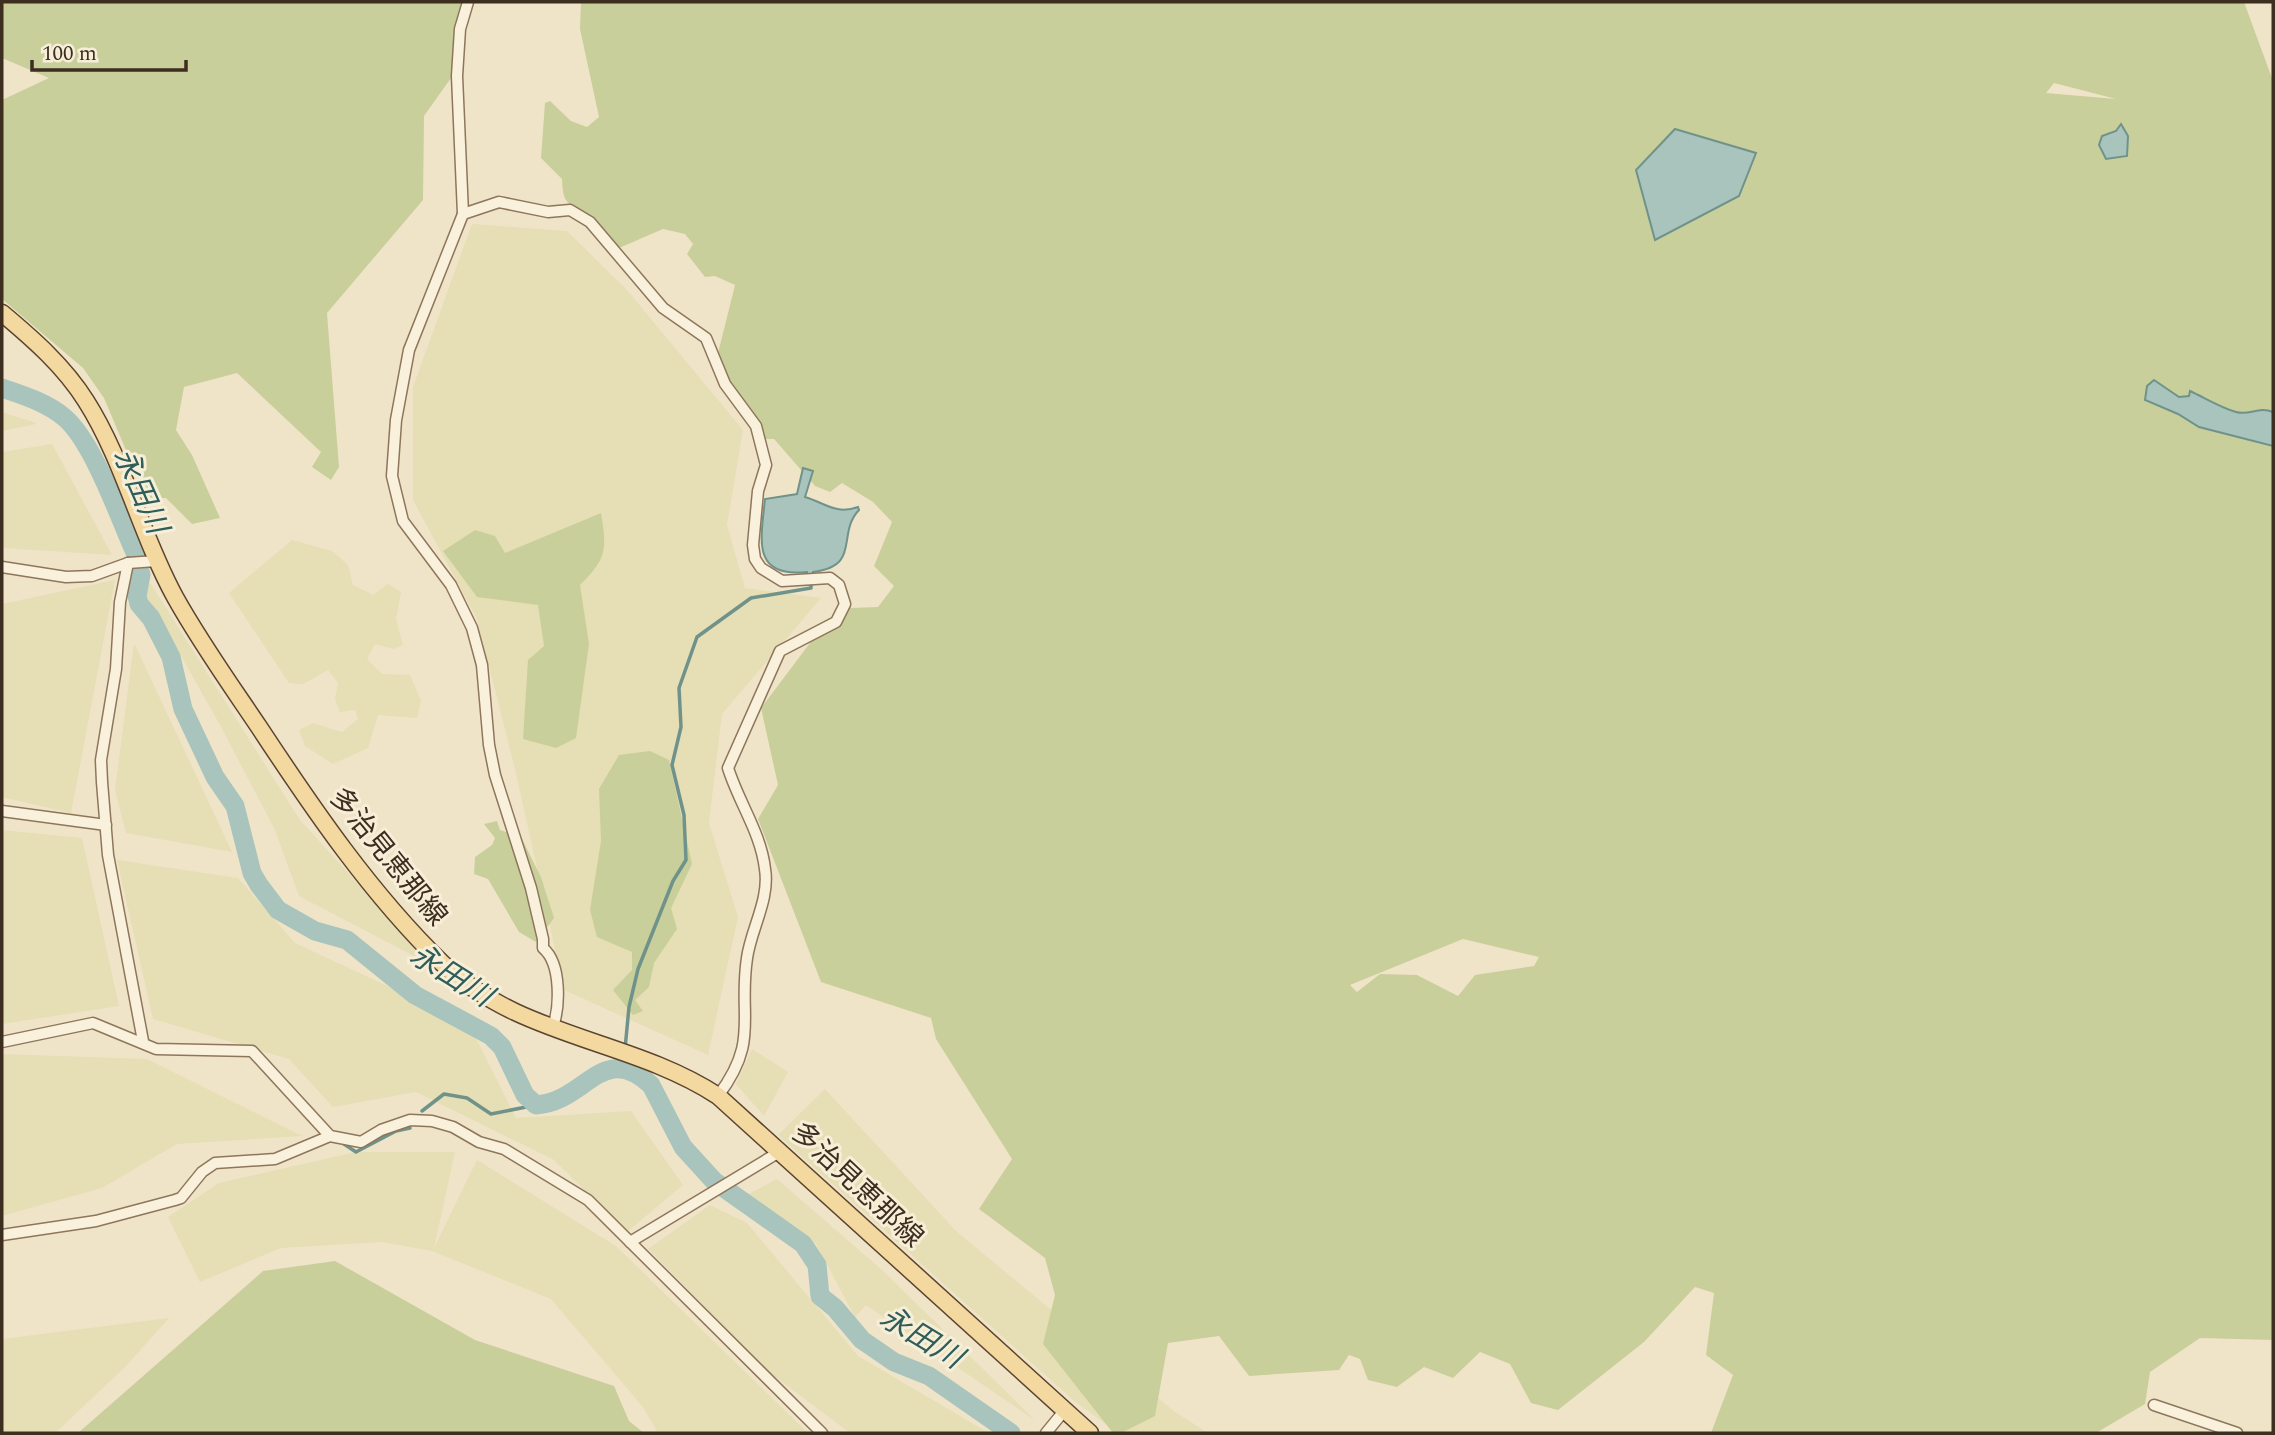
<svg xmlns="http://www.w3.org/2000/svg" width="2275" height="1435" font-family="Spectral,'Noto Sans JP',serif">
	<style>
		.farmland { fill: #e6deb5 }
		.green { fill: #c9cf9b; fill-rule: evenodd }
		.water { fill: #a9c4bc; stroke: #6f938a; stroke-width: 2 }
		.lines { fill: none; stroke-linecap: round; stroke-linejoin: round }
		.stream { stroke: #6f938a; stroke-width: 3.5 }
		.river { stroke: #a9c4bc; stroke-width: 19 }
		.minor-casing { stroke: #8d765c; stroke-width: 13 }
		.primary-casing { stroke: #5b4430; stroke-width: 19 }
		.minor { stroke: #faf1dc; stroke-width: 10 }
		.primary { stroke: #f3d9a0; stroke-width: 16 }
		.labels { text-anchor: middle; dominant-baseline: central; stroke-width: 6; stroke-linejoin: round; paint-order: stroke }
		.street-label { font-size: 28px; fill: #3d2e20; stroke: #f7eed8 }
		.water-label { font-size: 30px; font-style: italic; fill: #2f5d5a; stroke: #f7eed8 }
	</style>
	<rect width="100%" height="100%" fill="#f0e4c8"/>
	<!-- farmland -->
	<g class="farmland">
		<path d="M472,224L567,231L627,290L743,430L727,525L745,588L821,598L722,714L709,823L738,917L708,1055L564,990L515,769L477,619L413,500V387Z"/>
		<path d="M2,412L36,423V424L2,431Z"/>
		<path d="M52,444L112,555L2,548V452Z"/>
		<path d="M292,540L332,551L348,565L353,585L373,595L388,584L401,592L396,619L403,645L393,649L375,644L367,659L382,674L410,675L421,701L417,718L378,715L368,748L333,764L305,746L299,730L313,723L342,732L358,719L355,710L340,712L335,699L338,683L328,670L303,684L289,683L229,593Z"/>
		<path d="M115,580L71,813L2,797V604Z"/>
		<path d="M147,584H151L300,820L433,966L299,896L274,828L220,725L155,610L143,602L141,596Z"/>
		<path d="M134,643L232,852L126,833L115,790Z"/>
		<path d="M2,830L82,838L119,1006L2,1024Z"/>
		<path d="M117,860L238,878L295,943L469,1024L516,1118L631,1111L683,1185L627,1232L554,1160L416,1092L333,1107L289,1059L153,1019Z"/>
		<path d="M752,1049L788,1072L764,1116L736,1084Z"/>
		<path d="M2,1054L147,1059L302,1136L177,1144L102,1188L2,1216Z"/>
		<path d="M825,1089L957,1232L1175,1412L1208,1433H1118L1073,1400L778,1135Z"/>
		<path d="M356,1152H455L434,1248L477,1160L616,1246L808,1433H658L643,1407L551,1299L432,1251L382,1242L281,1248L200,1282L168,1217L219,1183Z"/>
		<path d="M777,1179L881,1269L1036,1421L866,1305L855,1317L816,1244L743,1197Z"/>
		<path d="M710,1205L747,1223L858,1356L989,1433H850L769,1372L648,1249Z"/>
		<path d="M169,1318L125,1367L55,1433H2V1339Z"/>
	</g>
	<!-- green -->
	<g class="green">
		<path d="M2,2H464L454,31L451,78L424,116L423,200L327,313L339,467L331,480L312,467L321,452L237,373L184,387L176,430L192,455L220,518L192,524L166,498H146L104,398L83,368L2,299V100L49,78L2,58Z"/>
		<path d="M581,2H2244L2273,81V1340L2200,1338L2150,1372L2145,1404L2096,1433H1711L1733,1375L1706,1355L1714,1293L1695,1287L1644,1342L1558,1410L1531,1403L1510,1364L1480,1352L1453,1378L1424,1367L1397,1387L1368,1380L1360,1359L1349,1355L1339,1370L1249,1376L1219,1336L1168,1343L1155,1416L1121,1433H1113L1043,1344L1055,1295L1045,1258L979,1209L1012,1159L936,1039L931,1018L821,982L758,819L778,785L761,708L828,619L850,608L878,607L894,586L874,566L892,522L873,502L842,483L830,492L815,486L774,439H766L731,387L718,353L735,285L715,276L705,277L687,254L693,244L685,234L663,229L619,248C609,237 599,224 588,215C569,201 563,208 562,179L541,158L545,103L550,101L571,121L587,127L599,117L580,29ZM2054,83L2116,99L2046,93ZM1463,939L1539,957L1534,966L1475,975L1458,996L1417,975L1380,974L1357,992L1350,985Z"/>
		<path d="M601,513C607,550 607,558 580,585L589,644L576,738L556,748L523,739L528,660L544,646L538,605L477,597L443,551L475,530L495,536L505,553Z"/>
		<path d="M650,751L669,760L692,864L671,908L677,929L654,963L649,987L635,1000L643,1011L633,1015L613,990L632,970V952L597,937L590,910L601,841L599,789L619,755Z"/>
		<path d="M497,821L500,830L521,837L541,877L554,918L536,942L519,932L488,879L474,874L475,857L492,845L495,838L484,824Z"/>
		<path d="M335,1261L475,1340L614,1386L629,1421L644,1433H78L263,1271Z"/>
	</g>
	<!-- water -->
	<g class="water">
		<path d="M2121,124L2128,136L2127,156L2106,159L2099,145L2102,136L2116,131Z"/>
		<path d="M1675,129L1756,153L1739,196L1655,240L1636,170Z"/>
		<path d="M2154,380L2179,397L2189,396L2190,391C2205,398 2221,408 2236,412C2250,416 2258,406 2273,412V446L2199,427L2178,414L2145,400L2147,386Z"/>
		<path d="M803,468L813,471L805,497C825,503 836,515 858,507L859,510C836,534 862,566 813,572V576L808,577L807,572C751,578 761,539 765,499L797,494Z"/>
	</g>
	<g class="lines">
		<!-- stream -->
		<g class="stream">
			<path d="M625,1049L629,1007L638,969L673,881L686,860L684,815L672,765L681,727L679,688L697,637L751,598L811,588V580"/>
			<path d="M623,1067L624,1056"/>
			<path d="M422,1111L444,1094L467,1098L491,1114L536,1105"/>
			<path d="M341,1142L356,1152L396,1131L410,1128"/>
		</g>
		<!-- river -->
		<path class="river" d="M2,388C23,395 48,403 65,418C94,443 120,520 137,557L141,575L137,596L139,604L151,618L171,657L183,709L215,777L235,806L252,873L259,885L278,910L315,931L347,940L415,995L491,1036L502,1047L525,1095L536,1105C586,1102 602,1040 651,1085L683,1147L714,1181L803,1244L817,1265L820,1296L835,1308L862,1340L894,1362L929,1376L1011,1433"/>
		<defs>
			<g id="minor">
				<path d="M468,2L460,29L457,76L463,214L409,350L396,420L392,476L403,521L451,585L472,628L482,665L489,745L495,775L531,888L543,939V948C562,964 560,1009 552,1029"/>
				<path d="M463,214L499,202L548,212L570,210L590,222L663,308L706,338L725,384L756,426L766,465L758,491L753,545L755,559L761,568L782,581L830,578L839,585L845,604L836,622L780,651L728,768C739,803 761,833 765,869C770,899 751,929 747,958C738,1018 760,1040 718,1096"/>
				<path d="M128,563L120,602L116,669L101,760L102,782L108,855L143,1041"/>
				<path d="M2,567L66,577L92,576L128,563L156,561"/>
				<path d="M2,811L106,825"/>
				<path d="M2,1042L93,1023L156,1049L252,1051L330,1136L361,1142L381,1130L410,1120L432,1121L453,1127L479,1142L504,1149L588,1200L822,1433"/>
				<path d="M2,1235L96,1221L175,1200L181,1198L202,1172L215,1163L275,1159L330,1136"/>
				<path d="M630,1242L781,1151"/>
				<path d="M2154,1405L2237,1433"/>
				<path d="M1046,1433L1064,1411"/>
			</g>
			<path id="primary" d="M2,313C33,339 64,366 86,401C123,459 141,535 175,597C200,642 230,684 259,727C313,809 371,894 442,963C520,1038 631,1039 718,1096L1090,1433"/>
		</defs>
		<!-- minor casing -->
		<use href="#minor" class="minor-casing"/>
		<!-- primary casing -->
		<use href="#primary" class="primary-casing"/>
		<!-- minor -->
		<use href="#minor" class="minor"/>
		<!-- primary -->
		<use href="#primary" class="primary"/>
	</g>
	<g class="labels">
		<!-- street labels -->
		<g class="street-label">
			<text transform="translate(388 857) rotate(51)">多治見恵那線</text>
			<text transform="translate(857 1185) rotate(43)">多治見恵那線</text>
		</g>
		<!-- water labels -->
		<g class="water-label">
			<text transform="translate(140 491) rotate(66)">永田川</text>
			<text transform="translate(451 976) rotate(32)">永田川</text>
			<text transform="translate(921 1338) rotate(31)">永田川</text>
		</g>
	</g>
	<!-- border -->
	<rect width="2275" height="1435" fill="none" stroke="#3d2e20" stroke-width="7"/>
	<!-- scale -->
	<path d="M32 60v10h154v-10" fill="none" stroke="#3d2e20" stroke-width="3.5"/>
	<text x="42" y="60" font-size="21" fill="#3d2e20" stroke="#f7eed8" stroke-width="5" paint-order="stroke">100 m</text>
</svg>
